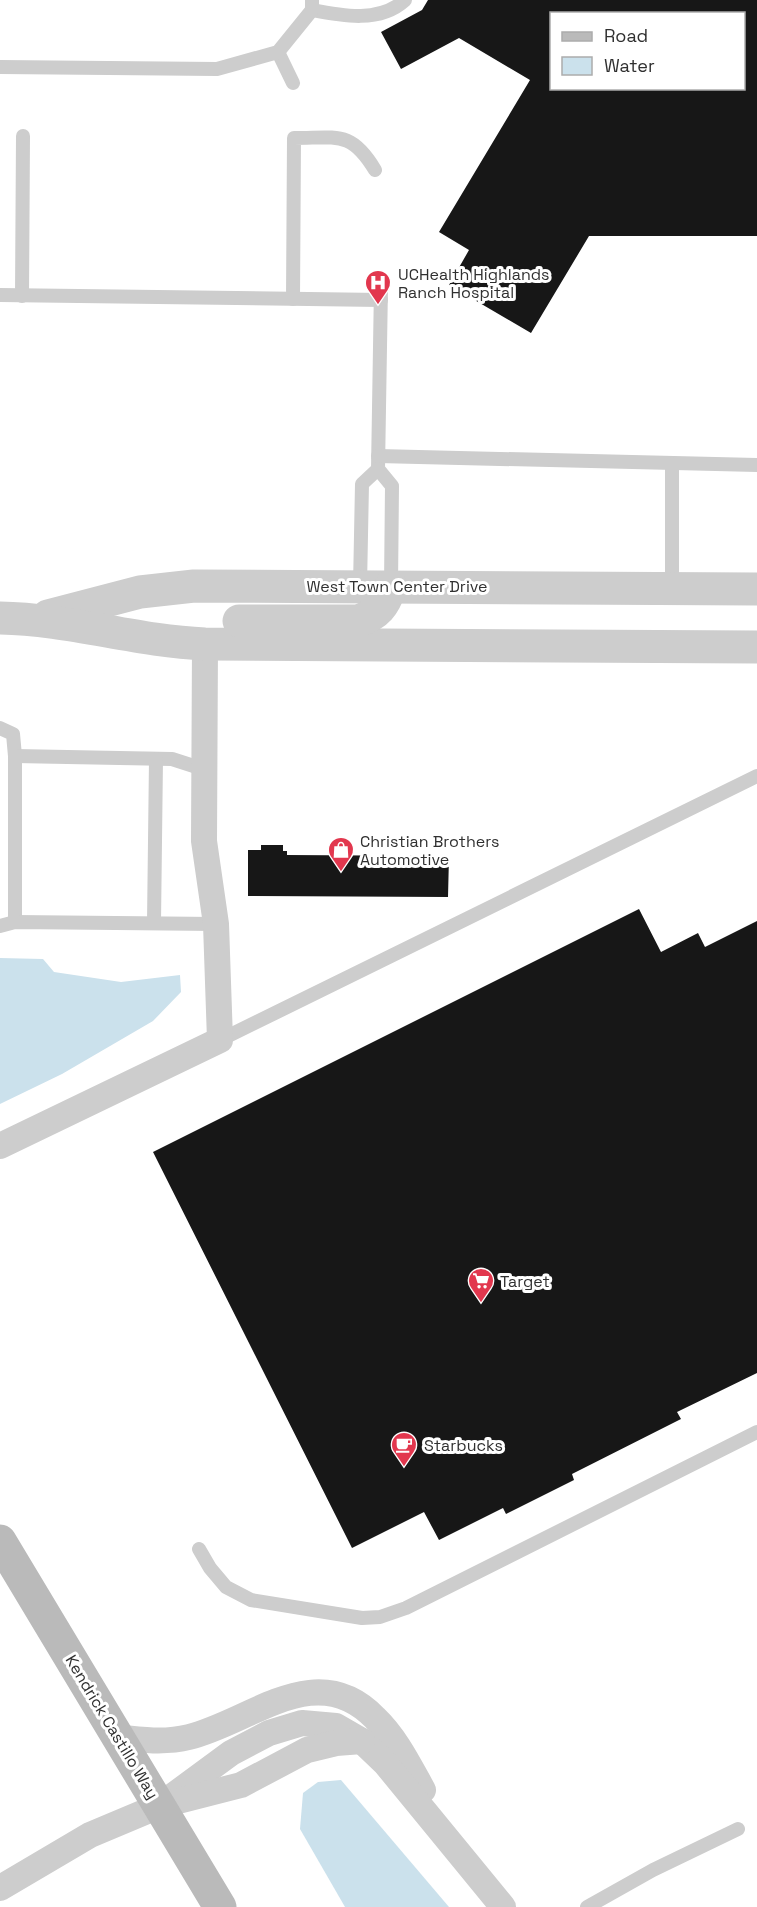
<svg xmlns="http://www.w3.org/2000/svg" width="757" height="1907" font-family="'Space Grotesk',sans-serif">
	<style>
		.water { fill: #cbe1ec }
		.building { fill: #171717; fill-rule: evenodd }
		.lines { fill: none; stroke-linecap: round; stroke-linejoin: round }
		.service { stroke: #cdcdcd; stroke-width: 14 }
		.minor { stroke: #cdcdcd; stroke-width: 26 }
		.tertiary { stroke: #cdcdcd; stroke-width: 33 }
		.secondary { stroke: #bababa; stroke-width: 33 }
		.labels { text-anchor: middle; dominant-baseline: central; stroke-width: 6; stroke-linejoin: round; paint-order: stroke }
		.poi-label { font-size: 16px; fill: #303030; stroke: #fff; text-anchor: start }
		.street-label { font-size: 16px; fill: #303030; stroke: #fff }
	</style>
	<rect width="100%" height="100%" fill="#fff"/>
	<!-- water -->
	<g class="water">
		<path d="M0,958L43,959L54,972L121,982L180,975L181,992L153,1021L62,1074L0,1104Z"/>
		<path d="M341,1780L449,1907H345L300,1829L303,1793L318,1782Z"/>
	</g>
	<!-- building -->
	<g class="building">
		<path d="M428,0H757V236H589L531,333L449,285L469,250L439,232L530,80L459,38L401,69L381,32L422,10ZM552,14H744V88H552Z"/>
		<path d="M261,845H283V851H287V855L449,856L448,897L248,896V850H261Z"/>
		<path d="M639,909L661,952L698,933L705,947L757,921V1373L677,1412L681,1419L572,1474L574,1480L506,1514L503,1508L439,1540L424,1512L352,1548L153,1152Z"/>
	</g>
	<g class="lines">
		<!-- service -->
		<g class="service">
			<path d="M312,10C343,16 380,23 405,0"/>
			<path d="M278,52L293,83"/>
			<path d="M0,67L217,69L278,52L312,10V0"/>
			<path d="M381,286L378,469L392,486L391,586"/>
			<path d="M0,295L381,300"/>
			<path d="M22,296L23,136"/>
			<path d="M293,299L294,138C337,138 351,130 375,170"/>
			<path d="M378,456L757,465"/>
			<path d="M672,464V588"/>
			<path d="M360,586L362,484L378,469"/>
			<path d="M0,728L13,734L15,756V922"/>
			<path d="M15,756L172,759L203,769"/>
			<path d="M154,923L156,759"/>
			<path d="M0,926L15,922L216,924"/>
			<path d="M220,1040L757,776"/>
			<path d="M199,1549L210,1568L226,1587L251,1600L362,1618L380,1617L406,1608L757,1432"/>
			<path d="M587,1907L653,1870L738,1829"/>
		</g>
		<!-- minor -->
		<g class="minor">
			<path d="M0,1146L220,1040L216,924L204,841L205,644"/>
			<path d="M116,1737C141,1740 165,1743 189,1737C251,1722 316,1657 375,1718C396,1738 409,1765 423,1790"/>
			<path d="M159,1806L231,1753L269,1733L302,1723L336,1726L362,1741L385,1763L503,1907"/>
			<path d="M0,1888L90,1835L159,1806L241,1785L307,1750L336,1743L362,1741"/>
		</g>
		<!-- tertiary -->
		<g class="tertiary">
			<path d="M48,616L140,592L194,586L757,589"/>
			<path d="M0,618C69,619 135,641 205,644L757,647"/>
			<path d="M239,621H358C378,614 384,606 391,586"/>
		</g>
		<!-- secondary -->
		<path class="secondary" d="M0,1541L220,1907"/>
	</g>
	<!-- icons -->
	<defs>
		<symbol id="hospital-pin" viewBox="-11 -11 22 30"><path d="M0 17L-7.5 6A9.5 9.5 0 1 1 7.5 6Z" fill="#e2374e" stroke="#fff"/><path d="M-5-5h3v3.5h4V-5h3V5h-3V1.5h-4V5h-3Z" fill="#fff"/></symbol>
		<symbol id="shop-pin" viewBox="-11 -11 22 30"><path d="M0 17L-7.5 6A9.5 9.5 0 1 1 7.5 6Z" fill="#e2374e" stroke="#fff"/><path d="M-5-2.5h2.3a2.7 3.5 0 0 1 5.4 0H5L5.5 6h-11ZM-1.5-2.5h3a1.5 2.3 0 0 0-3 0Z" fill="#fff"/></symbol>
		<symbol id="supermarket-pin" viewBox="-11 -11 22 30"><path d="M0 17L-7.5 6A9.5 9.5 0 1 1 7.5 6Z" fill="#e2374e" stroke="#fff"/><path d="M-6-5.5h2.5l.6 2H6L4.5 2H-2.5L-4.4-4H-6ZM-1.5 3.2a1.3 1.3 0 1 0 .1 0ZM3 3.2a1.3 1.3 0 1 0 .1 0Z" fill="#fff"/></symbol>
		<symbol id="cafe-pin" viewBox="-11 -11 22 30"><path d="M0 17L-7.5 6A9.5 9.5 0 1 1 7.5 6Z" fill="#e2374e" stroke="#fff"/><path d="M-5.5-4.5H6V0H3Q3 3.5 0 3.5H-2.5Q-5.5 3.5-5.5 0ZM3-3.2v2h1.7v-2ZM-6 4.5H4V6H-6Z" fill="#fff"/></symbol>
	</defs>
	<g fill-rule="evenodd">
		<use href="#hospital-pin" x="363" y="268" width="30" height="40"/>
		<use href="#shop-pin" x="326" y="835" width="30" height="40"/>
		<use href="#supermarket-pin" x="466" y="1266" width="30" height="40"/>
		<use href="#cafe-pin" x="389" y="1430" width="30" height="40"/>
	</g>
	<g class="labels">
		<!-- poi labels -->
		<g class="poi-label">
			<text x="398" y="274">UCHealth Highlands<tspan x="398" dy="18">Ranch Hospital</tspan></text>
			<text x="360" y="841">Christian Brothers<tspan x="360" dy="18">Automotive</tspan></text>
			<text x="500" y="1281">Target</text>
			<text x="424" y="1445">Starbucks</text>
		</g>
		<!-- street labels -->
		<g class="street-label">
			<text x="397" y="586">West Town Center Drive</text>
			<text transform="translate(112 1727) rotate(59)">Kendrick Castillo Way</text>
		</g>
	</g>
	<!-- legend -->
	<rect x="550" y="12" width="195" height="78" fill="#ffffff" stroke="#acacac" stroke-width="1.5"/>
	<rect x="562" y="32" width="30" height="9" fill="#bababa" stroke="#acacac" stroke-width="1.5"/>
	<text x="604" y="42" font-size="18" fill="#303030">Road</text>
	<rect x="562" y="57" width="30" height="18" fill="#cbe1ec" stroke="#acacac" stroke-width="1.5"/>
	<text x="604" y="72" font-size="18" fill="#303030">Water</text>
</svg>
